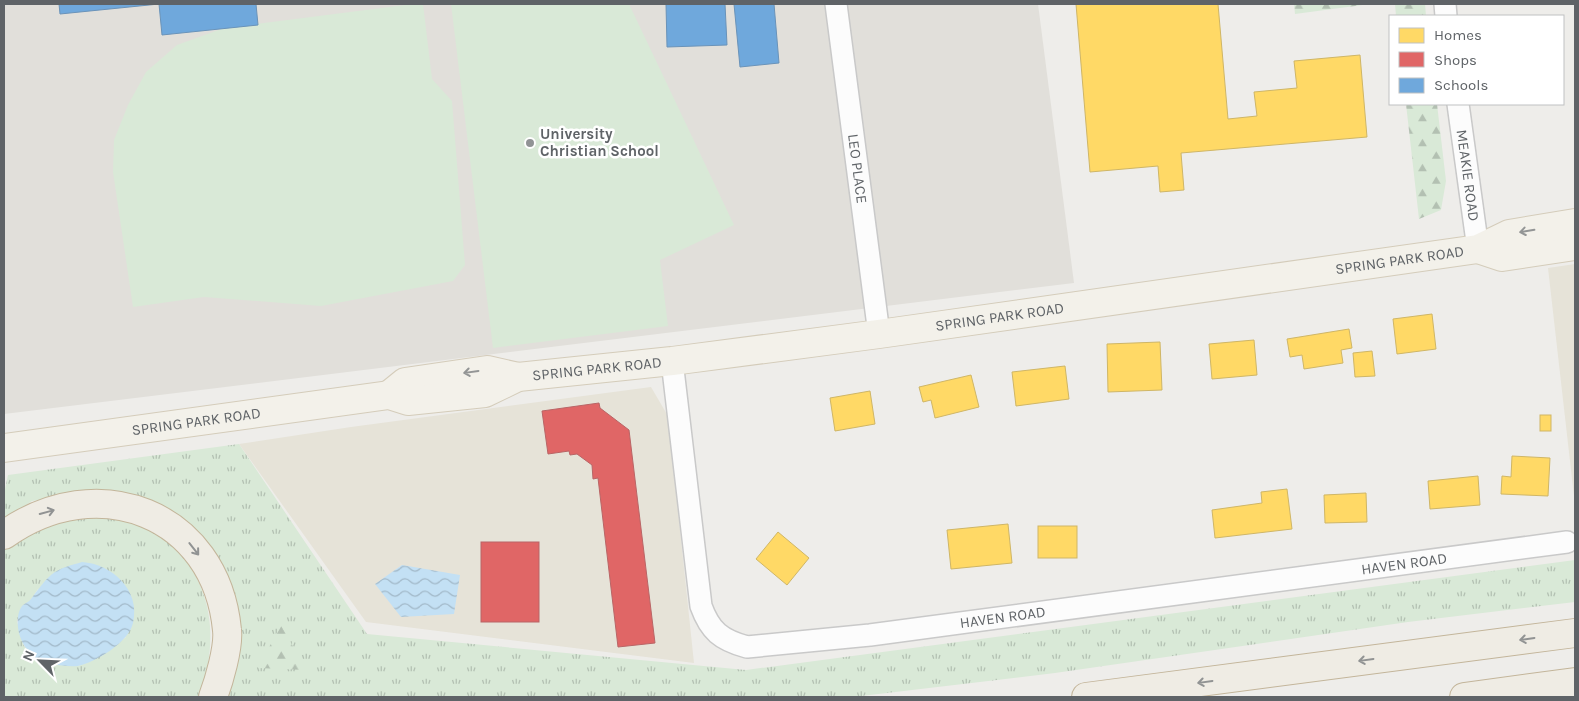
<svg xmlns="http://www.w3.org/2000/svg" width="1579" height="701" font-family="Karla,sans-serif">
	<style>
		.commercial { fill: #e6e3d8 }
		.education { fill: #e1dfda }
		.grass { fill: url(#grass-tufts); fill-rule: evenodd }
		.forest { fill: url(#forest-firs) }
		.garden { fill: #d9e9d7 }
		.water { fill: url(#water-waves) }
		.homes { fill: #ffd966; stroke: #cfb666 }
		.shops { fill: #e06666; stroke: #b96566 }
		.schools { fill: #6fa8dc; stroke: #6a93b9 }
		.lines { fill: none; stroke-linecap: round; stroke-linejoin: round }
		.minor-casing { stroke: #c9c9c9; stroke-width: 24 }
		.primary-casing { stroke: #d4ccba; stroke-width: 30 }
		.motorway-casing { stroke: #c3b59a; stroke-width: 30 }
		.minor { stroke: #fcfcfc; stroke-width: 21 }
		.primary { stroke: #f3f1ea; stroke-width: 28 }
		.motorway { stroke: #efece4; stroke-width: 28 }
		.oneway { stroke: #939595 }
		.oneway2 { stroke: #919393 }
		.poi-dot { fill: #919395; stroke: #fff; stroke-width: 2 }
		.labels { text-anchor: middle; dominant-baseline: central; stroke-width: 5; stroke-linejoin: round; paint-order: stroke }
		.poi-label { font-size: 15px; font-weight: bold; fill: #5f6367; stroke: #fff; text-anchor: start }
		.street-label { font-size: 15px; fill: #5f6367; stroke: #fff }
	</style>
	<defs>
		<pattern id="grass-tufts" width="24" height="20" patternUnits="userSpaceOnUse" patternTransform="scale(1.25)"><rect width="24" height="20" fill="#d9e9d7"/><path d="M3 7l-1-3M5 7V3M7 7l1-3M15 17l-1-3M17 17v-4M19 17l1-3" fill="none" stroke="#b3c0b2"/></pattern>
		<pattern id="forest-firs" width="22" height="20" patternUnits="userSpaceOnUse" patternTransform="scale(1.25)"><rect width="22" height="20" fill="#d9e9d7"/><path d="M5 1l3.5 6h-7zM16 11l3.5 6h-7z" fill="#b3c0b2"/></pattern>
		<pattern id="water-waves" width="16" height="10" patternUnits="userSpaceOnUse" patternTransform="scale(1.25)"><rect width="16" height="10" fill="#c3e0f4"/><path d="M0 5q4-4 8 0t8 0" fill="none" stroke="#a2b9c9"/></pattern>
	</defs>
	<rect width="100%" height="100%" fill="#eeedea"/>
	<!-- commercial -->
	<g class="commercial">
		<path d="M1575,264V505L1548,268Z"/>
		<path d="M651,387L668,416L694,663L366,622L239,444L351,427Z"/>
	</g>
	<!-- education -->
	<path class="education" d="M4,4H1038L1074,283L4,414Z"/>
	<!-- grass -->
	<g class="grass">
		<path d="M239,444L367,634L746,670L1575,560V602L1408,622L1055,673L853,697H226L236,631L225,570L187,522L145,500L94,492L32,501L4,520V494L8,475Z"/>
		<path d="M96,515C108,517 123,518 134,522C206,551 227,629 198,697H4V549L15,540L37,527ZM38,589L126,637L102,655L78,666L50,664L24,646L17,621L22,606L30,601Z"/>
	</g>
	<!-- forest -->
	<g class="forest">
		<path d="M1294,4H1370L1295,14Z"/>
		<path d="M1395,4H1425L1426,16H1396Z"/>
		<path d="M1406,104H1437L1446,181L1441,210L1419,219Z"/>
		<path d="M281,625L306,670L258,668Z"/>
	</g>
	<!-- garden -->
	<g class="garden">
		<path d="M413,4H423L432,79L452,101L465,265L453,281L321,306L204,297L133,307L113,172L114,140L128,105L146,72L177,45L224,28Z"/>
		<path d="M451,4H629L734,225L660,260L668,326L493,348Z"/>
	</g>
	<!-- water -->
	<g class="water">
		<path d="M82,562C112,564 141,590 133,623C129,642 96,662 78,666C70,667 59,665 51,664C40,663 34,658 27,649C18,639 14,617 22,606C25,603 29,602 31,599C37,591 43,582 51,575C59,568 72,565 82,562Z"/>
		<path d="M402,565L460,575L454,614L401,617L375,584Z"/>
	</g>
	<!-- homes -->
	<g class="homes">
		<path d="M1076,4H1218L1228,119L1257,116L1254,92L1297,88L1294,61L1360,55L1367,137L1181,153L1184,190L1160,192L1158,166L1090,172Z"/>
		<path d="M1432,314L1436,349L1397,354L1393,319Z"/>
		<path d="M1349,329L1352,348L1341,350L1343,363L1304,369L1302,355L1290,357L1287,339Z"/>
		<path d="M1254,340L1257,375L1212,379L1209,344Z"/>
		<path d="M1160,342L1162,390L1108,392L1107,344Z"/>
		<path d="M1372,351L1375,376L1355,377L1353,353Z"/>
		<path d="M1065,366L1069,399L1016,406L1012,372Z"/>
		<path d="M971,375L979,407L935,418L931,400L923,402L919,387Z"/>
		<path d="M870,391L875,424L835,431L830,398Z"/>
		<rect x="1540" y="415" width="11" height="16"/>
		<path d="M1512,456L1550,458L1548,496L1501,494L1502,476L1511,477Z"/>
		<path d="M1478,476L1480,505L1430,509L1428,481Z"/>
		<path d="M1287,489L1292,529L1215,538L1212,510L1262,503L1261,492Z"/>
		<path d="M1366,493L1367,522L1325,523L1324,495Z"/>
		<path d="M1008,524L1012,563L951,569L947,530Z"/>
		<rect x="1038" y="526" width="39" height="32"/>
		<path d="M778,532L809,558L787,585L756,559Z"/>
	</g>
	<!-- shops -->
	<g class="shops">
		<path d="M599,403L600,408L629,430L655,643L618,647L598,478L593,479L592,465L577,454L570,455L569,451L548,454L542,411Z"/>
		<rect x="481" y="542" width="58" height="80"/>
	</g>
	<!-- schools -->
	<g class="schools">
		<path d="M59,4H256L258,25L162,35L159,4L60,14Z"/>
		<path d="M666,4H725L727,45L667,47Z"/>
		<path d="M734,4H774L779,63L740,67Z"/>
	</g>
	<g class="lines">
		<defs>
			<g id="minor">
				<path id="s1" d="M836,4L879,334"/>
				<path d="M1445,4L1446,16"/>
				<path id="s2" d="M1458,104L1478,249"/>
				<path id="s3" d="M672,361L701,606C710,631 721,640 747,647L870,635L1567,542"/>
			</g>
			<g id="primary">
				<path d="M1478,249L1502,257L1575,246"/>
				<path d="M389,395L405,382L487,370L518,377"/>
				<path id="s4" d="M4,448L389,395L408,401L485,393L518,377L672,361L879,334L1478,249L1509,234L1575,223"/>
			</g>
			<g id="motorway">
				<path d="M4,535C97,468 216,513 227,630C229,647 219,681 213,697"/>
				<path d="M1086,697L1575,633"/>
				<path d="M1464,697L1575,682"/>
			</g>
		</defs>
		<!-- minor casing -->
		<use href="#minor" class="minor-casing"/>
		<!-- primary casing -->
		<use href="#primary" class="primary-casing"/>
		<!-- motorway casing -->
		<use href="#motorway" class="motorway-casing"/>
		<!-- minor -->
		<use href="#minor" class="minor"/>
		<!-- primary -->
		<use href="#primary" class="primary"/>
		<!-- motorway -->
		<use href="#motorway" class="motorway"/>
	</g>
	<!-- one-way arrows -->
	<defs><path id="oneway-shaft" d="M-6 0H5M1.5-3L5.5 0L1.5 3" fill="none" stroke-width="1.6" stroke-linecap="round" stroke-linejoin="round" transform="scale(1.25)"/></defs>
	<g class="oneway">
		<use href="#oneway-shaft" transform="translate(1527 231) rotate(171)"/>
		<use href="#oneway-shaft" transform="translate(471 372) rotate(172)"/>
	</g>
	<g class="oneway2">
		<use href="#oneway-shaft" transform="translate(47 512) rotate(-15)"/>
		<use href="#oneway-shaft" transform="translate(194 549) rotate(52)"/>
		<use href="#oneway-shaft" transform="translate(1527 639) rotate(172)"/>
		<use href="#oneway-shaft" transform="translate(1366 660) rotate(172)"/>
		<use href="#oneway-shaft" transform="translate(1205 682) rotate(172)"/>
	</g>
	<!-- markers -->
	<circle class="poi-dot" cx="530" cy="143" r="5"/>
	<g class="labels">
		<!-- poi labels -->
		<g class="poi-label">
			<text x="540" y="134">University<tspan x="540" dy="17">Christian School</tspan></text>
		</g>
		<!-- street labels -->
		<g class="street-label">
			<text stroke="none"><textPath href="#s1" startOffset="166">LEO PLACE</textPath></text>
			<text stroke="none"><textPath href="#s2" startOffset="72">MEAKIE ROAD</textPath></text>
			<text stroke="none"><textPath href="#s4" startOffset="1412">SPRING PARK ROAD</textPath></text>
			<text stroke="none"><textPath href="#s4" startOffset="1008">SPRING PARK ROAD</textPath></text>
			<text stroke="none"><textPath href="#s4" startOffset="602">SPRING PARK ROAD</textPath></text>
			<text stroke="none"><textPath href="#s4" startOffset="194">SPRING PARK ROAD</textPath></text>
			<text stroke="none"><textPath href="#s3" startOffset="974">HAVEN ROAD</textPath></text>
			<text stroke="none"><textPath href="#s3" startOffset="569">HAVEN ROAD</textPath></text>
		</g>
	</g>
	<!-- border -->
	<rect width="1579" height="701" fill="none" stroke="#5f6367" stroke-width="10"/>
	<!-- legend -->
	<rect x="1389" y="15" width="175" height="90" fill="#ffffff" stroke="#bfc1c2"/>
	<rect x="1399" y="28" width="25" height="15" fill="#ffd966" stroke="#bfc1c2"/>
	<text x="1434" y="40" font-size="15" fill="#5f6367">Homes</text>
	<rect x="1399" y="52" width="25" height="15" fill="#e06666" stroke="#bfc1c2"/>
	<text x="1434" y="65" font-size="15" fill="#5f6367">Shops</text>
	<rect x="1399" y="78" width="25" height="15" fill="#6fa8dc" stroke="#bfc1c2"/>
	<text x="1434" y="90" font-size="15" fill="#5f6367">Schools</text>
	<!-- north arrow -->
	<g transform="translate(40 661) rotate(294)" stroke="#ffffff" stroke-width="4" paint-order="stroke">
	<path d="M0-4L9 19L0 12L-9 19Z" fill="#5f6367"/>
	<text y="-8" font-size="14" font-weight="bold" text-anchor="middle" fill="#5f6367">N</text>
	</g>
</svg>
